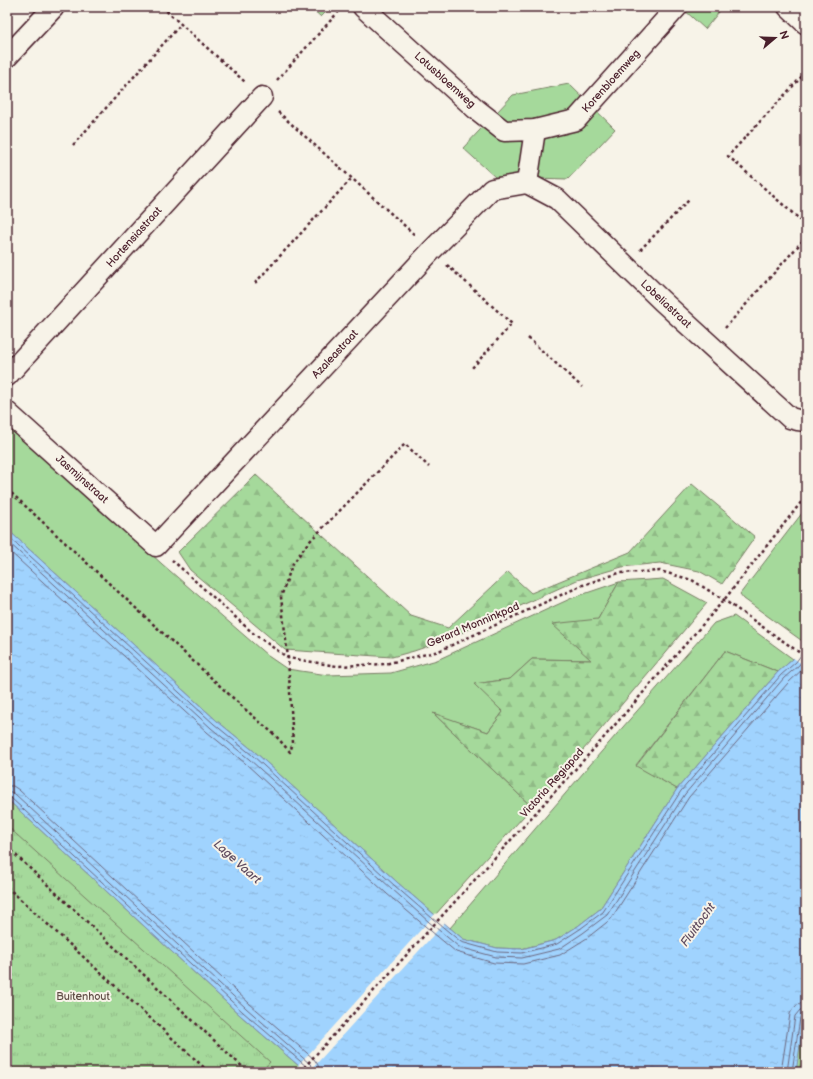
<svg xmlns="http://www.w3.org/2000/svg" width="813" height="1079" font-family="'Balsamiq Sans',sans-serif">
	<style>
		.grass { fill: #a5d99b; stroke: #787c63 }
		.forest { fill: url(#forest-firs); stroke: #787c63 }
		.park { fill: url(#park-tufts); stroke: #787c63 }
		.water { fill: url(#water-ripples); stroke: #7e8baa }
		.pier { fill: #f7f3e8 }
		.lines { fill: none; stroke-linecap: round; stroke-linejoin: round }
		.shore { stroke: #6c677f; stroke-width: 1 }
		.minor-casing { stroke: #4a1f2b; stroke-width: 23 }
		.path { stroke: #4a1f2b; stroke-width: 2.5; stroke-dasharray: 3 3; stroke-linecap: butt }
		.minor { stroke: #f7f3e8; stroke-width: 20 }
		.labels { text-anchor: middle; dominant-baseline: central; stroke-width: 4; stroke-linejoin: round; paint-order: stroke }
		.street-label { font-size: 11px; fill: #4a1f2b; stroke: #f7f3e8 }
		.park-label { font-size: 11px; fill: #614e47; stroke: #f7f3e8 }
		.water-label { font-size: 12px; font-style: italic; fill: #604c60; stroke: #f7f3e8 }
	</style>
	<defs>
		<pattern id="forest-firs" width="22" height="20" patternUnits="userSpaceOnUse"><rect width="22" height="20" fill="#a5d99b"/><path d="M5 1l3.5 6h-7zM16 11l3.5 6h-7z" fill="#90ba86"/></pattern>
		<pattern id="park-tufts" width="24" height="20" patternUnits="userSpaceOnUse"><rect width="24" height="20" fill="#a5d99b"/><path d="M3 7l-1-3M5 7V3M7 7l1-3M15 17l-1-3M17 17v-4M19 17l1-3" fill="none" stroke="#90ba86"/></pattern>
		<pattern id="water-ripples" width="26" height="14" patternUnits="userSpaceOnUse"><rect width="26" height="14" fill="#a0d3fe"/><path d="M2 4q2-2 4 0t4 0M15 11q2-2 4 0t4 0" fill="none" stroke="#8bb5da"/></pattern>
	</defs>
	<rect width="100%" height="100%" fill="#f7f3e8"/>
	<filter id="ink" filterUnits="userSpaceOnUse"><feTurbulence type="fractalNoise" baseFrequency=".025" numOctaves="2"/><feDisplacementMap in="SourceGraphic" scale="8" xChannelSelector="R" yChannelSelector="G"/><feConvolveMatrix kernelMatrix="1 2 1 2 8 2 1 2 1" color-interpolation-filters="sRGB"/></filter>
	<g filter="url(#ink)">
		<!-- grass -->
		<g class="grass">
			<path d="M310,7H331L321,17Z"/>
			<path d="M681,7H723L705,29Z"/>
			<path d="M569,84L615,129L568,179L495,177L463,148L513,95Z"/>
			<path d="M7,422L162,564L268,656L287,669L328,675L391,673L437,660L572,598L619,582L598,619L592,660L532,659L510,679L475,684L503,712L488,732L434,714L532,807L435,915L398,883L255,752L217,721L7,529Z"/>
			<path d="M806,508V641L805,643L744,599L740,594Z"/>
			<path d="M734,616L793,659L778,672L725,651L636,765L677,789L600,909L578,926L556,940L521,949L497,948L463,939L450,928L602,751L714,623Z"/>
			<path d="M7,799L240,1015L306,1072H137L7,947Z"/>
		</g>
		<!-- forest -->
		<g class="forest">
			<path d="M256,475L411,616L448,628L508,572L531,593L630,552L692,484L755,537L722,584L699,571L660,563L622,567L577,580L446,640L414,651L392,657L285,650L190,570L178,552Z"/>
			<path d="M663,579L707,603L591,741L532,807L433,713L488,732L503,712L474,684L510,679L532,659L591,660L552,624L598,619L619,582Z"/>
			<path d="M725,651L778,672L677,789L636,766Z"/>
		</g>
		<!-- park -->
		<g class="park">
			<path d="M7,826L270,1062L261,1072H7Z"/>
			<path d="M806,886V1072H783Z"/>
		</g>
		<!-- water -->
		<path class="water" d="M7,529L217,721L255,752L398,883L435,915L463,939L497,948L522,949L556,940L578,926L600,909L677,789L778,672L793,659L806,641V1005L796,1072H306L240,1015L7,799Z"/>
		<!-- pier -->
		<g class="pier">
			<path d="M803,642L806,645V667L792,657Z"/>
			<path d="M436,913L446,921L309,1072H303L297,1067Z"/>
		</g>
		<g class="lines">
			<!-- shore -->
			<g class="shore">
				<path d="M7,535L214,724L252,755L395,886L432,918L461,942L497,952L522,953L557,944L580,929L603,912L681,791L781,675L796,662L806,648"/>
				<path d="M7,541L211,728L249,759L392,889L429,922L459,947L496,957L522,958L559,949L583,933L607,915L685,794L784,678L799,665L806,656"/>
				<path d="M7,549L207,732L245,763L387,894L425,926L456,952L494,963L523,964L560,955L587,938L611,919L689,797L788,683L806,666"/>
				<path d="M7,786H13L19,790L250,1004L314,1059L318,1065L319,1072"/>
				<path d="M7,792H11L15,794L246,1008L310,1064L313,1067V1072"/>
				<path d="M7,797L11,798L243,1012L307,1067L308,1072"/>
				<path d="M781,1072L790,1014C793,1007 798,1003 806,1003"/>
				<path d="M787,1072L795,1016L800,1010L806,1009"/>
				<path d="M792,1072L800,1018L802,1014H806"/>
			</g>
			<defs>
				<g id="minor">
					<path d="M363,7L476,109L504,131L535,130L576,120L677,7"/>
					<path d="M788,7L806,24"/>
					<path d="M7,57L54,7"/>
					<path d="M527,183L557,199L662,301L790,418L798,420L806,421"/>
					<path d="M527,183L535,130"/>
					<path d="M7,376L262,97"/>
					<path d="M7,412L156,546L431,251L492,189L527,183"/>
				</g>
			</defs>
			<!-- minor casing -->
			<use href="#minor" class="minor-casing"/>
			<!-- path -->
			<g class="path">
				<path d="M162,7L245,82"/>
				<path d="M806,72L728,156L806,225"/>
				<path d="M277,80L340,10"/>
				<path d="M278,112L416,236"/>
				<path d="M73,145L181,24"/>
				<path d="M640,250L690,199"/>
				<path d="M447,265L512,324L471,369"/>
				<path d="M255,283L352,178"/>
				<path d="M725,328L806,237"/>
				<path d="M528,338L582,387"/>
				<path d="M7,489L246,710L275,735L290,752L293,743L288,658L281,597L292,565L307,544L405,444L429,467"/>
				<path d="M172,560L254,634L288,658L337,666L385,664L439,651L583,585L619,573L660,571L692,580L724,600L806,657"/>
				<path d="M7,847L248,1072"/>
				<path d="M7,887L209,1072"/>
				<path d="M300,1072L600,742L724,600L806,496"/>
			</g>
			<!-- minor -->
			<use href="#minor" class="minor"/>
		</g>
	</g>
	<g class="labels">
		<!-- street labels -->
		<g class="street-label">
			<text transform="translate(445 80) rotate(42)">Lotusbloemweg</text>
			<text transform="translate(611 81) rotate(-48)">Korenbloemweg</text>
			<text transform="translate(134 237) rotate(-48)">Hortensiastraat</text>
			<text transform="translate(666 304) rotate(43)">Lobeliastraat</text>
			<text transform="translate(335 354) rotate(-47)">Azaleastraat</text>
			<text transform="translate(82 479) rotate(42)">Jasmijnstraat</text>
			<text transform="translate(473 625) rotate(-23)">Gerard Monninkpad</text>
			<text transform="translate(552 783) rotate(-48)">Victoria Regiapad</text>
		</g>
		<!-- park labels -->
		<g class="park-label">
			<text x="83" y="996">Buitenhout</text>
		</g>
		<!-- water labels -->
		<g class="water-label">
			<text transform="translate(237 862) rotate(42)">Lage Vaart</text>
			<text transform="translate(698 925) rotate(-54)">Fluittocht</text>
		</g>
	</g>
	<!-- margin -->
	<rect width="813" height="1079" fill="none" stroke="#f7f3e8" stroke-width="24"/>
	<rect x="12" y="12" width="789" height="1055" fill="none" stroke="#4a1f2b" stroke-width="1.5" filter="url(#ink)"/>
	<!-- north arrow -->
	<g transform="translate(775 38) rotate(71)" stroke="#f7f3e8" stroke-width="3" paint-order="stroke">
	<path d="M0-3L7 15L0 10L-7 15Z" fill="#4a1f2b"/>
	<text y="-6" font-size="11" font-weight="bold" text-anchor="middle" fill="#4a1f2b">N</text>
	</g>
</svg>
